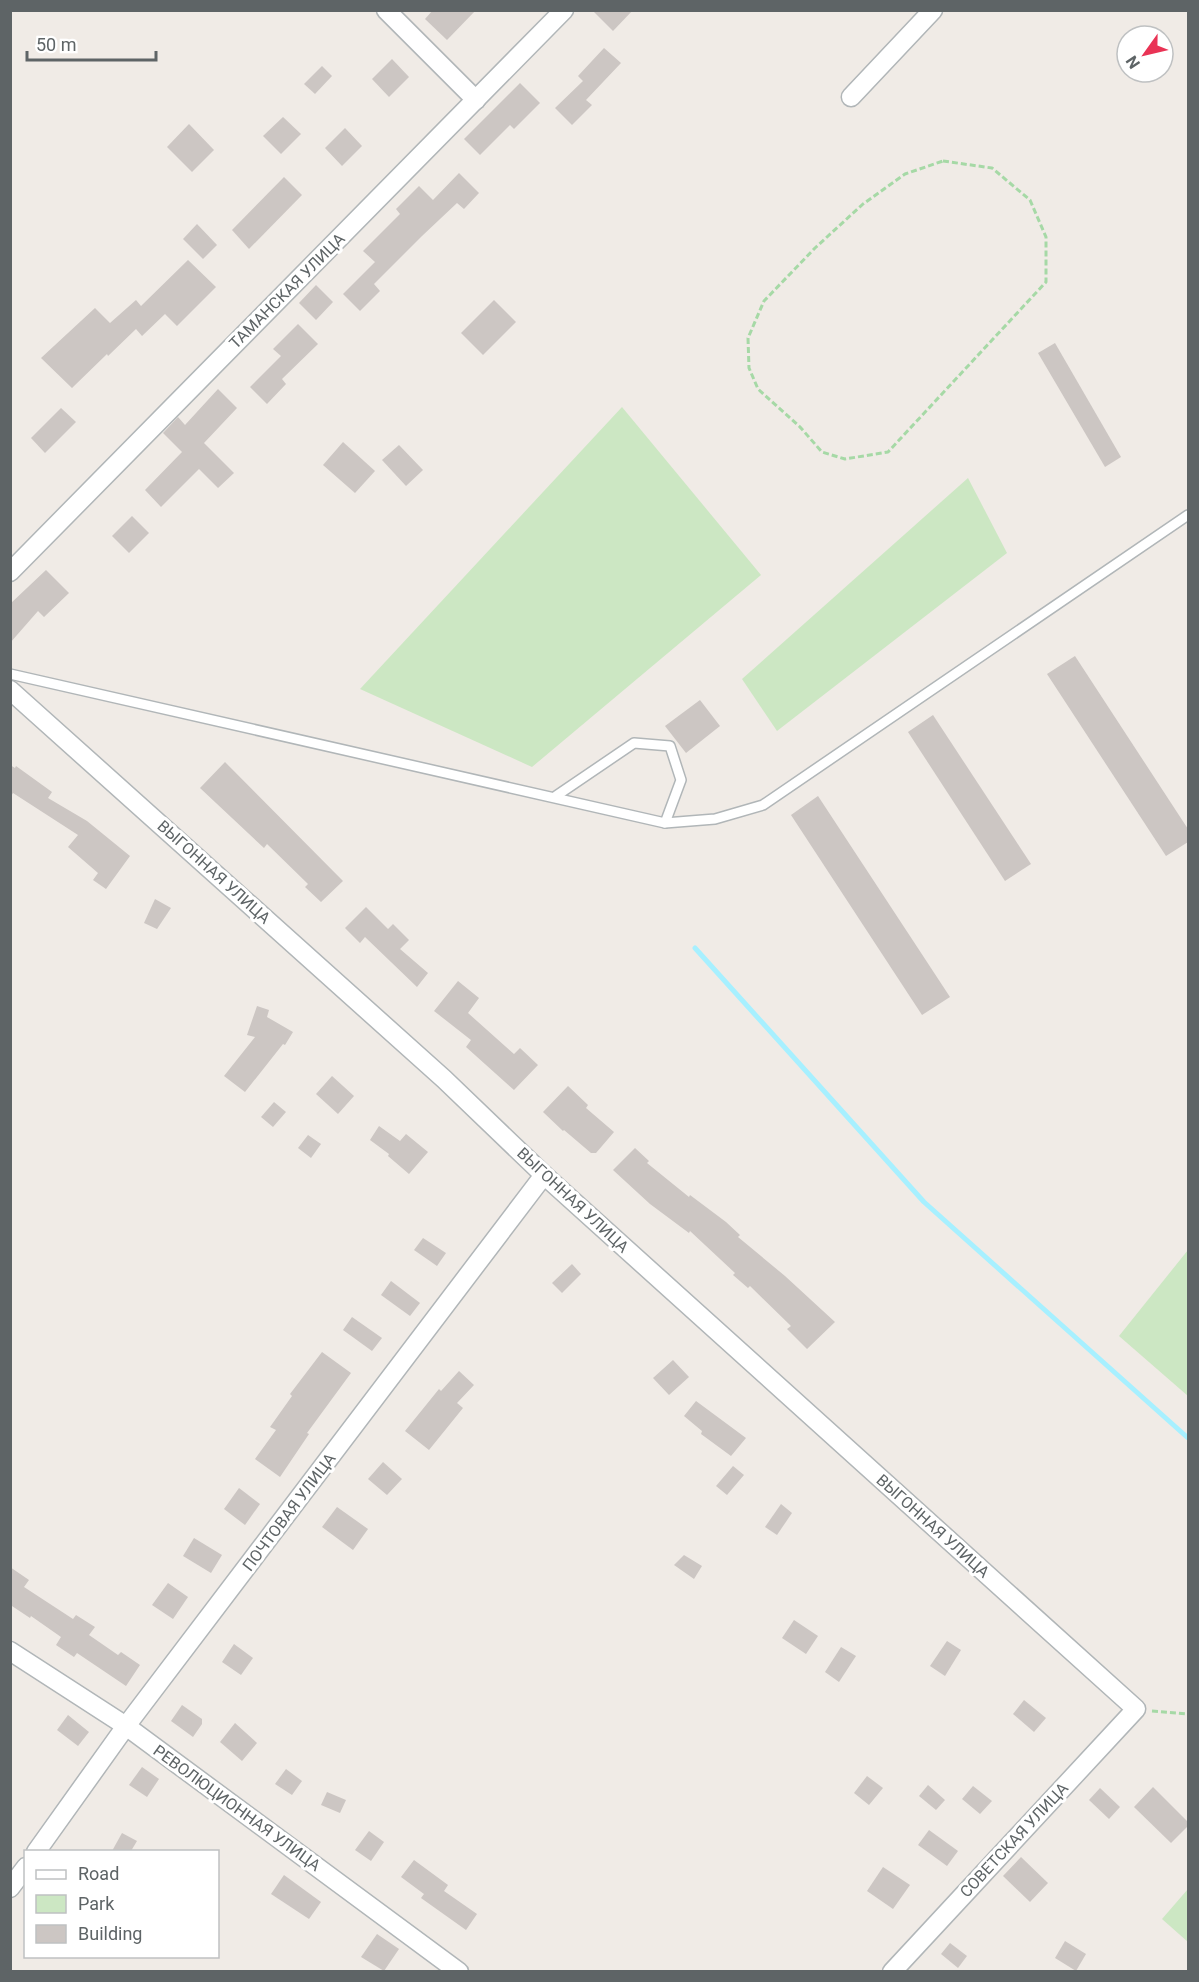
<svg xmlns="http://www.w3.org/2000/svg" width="1199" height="1982" font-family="Roboto,sans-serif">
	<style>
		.green { fill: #cce7c3 }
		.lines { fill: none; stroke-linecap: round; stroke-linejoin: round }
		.stream { stroke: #a7f0ff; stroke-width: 5 }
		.building { fill: #ccc6c3 }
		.lane-casing { stroke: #b1b6b8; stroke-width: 12 }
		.street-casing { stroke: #b1b6b8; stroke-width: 21 }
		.path { stroke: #a6d9a6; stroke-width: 3; stroke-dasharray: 6 3; stroke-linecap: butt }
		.lane { stroke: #fff; stroke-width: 9 }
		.street { stroke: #fff; stroke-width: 18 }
		.labels { text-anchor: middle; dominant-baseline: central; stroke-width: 6; stroke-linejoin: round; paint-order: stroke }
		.street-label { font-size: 16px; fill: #5e6466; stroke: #fff }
	</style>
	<rect width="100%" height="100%" fill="#f0ebe6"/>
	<!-- green -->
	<g class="green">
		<path d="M622,407L761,575L532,767L360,689Z"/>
		<path d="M968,478L1007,553L777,731L742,679Z"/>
		<path d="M1188,1250V1396L1119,1336Z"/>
		<path d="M1188,1889V1942L1162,1919Z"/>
	</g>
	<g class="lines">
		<!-- stream -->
		<path class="stream" d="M695,948L924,1202L1188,1438"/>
	</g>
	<!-- building -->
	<g class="building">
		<path d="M433,10H476L447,40L425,19Z"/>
		<path d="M592,10H633L613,31Z"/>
		<path d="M604,48L621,63L586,100L592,105L572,125L555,108L583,81L578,76Z"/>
		<path d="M392,59L409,77L389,97L372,79Z"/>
		<path d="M322,66L332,76L315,94L304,84Z"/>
		<path d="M520,83L540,103L514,129L510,125L480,155L464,139Z"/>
		<path d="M283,117L301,134L281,154L263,136Z"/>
		<path d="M189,124L214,150L192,172L167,147Z"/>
		<path d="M345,128L362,146L342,166L325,148Z"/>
		<path d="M459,173L479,193L464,209L457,203L422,236L374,284L380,291L360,311L343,294L375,262L363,251L400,214L396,209L419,186L433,200Z"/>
		<path d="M284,177L302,195L249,249L232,230Z"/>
		<path d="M197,224L217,245L203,259L183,239Z"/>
		<path d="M188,260L216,287L177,326L165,314L142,336L136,329L108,356L107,354L72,388L41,358L95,308L110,323L136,300L141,306Z"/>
		<path d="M316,285L333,302L316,320L299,303Z"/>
		<path d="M494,300L516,322L483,355L461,333Z"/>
		<path d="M298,324L318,344L282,379L286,384L267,404L250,387L281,356L273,349Z"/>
		<path d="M1055,343L1121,457L1105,467L1038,353Z"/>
		<path d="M218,389L237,408L204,443L234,473L218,488L199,469L161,507L145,490L182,452L163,433L178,417L185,425Z"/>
		<path d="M61,408L76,422L45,453L31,438Z"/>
		<path d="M343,442L375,471L355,493L323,465Z"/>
		<path d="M399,445L423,470L406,486L382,460Z"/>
		<path d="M132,516L149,533L129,553L112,536Z"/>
		<path d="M46,570L69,593L44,617L38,611L10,643V604Z"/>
		<path d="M1075,656L1188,829V842L1166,856L1047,674Z"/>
		<path d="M700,700L720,726L686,753L665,726Z"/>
		<path d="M933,715L1031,864L1005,881L908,732Z"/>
		<path d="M225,762L343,881L321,902L305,887L308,884L267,844L264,848L200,788Z"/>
		<path d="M10,765L15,768L16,766L52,792L48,798L87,821L130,856L106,889L93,880L98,873L68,847L78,835L13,793L10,798Z"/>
		<path d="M818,796L950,997L922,1015L791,815Z"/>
		<path d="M155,899L171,908L157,929L144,923Z"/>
		<path d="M366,907L388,929L393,924L409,940L400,949L428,973L417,987L365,937L360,943L345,928Z"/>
		<path d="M458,981L479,998L468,1013L514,1054L520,1048L538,1065L514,1090L466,1047L471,1040L434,1011Z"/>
		<path d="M257,1006L269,1010L267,1017L293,1032L285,1045L283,1044L245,1092L224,1076L255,1037L247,1035Z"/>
		<path d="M332,1076L354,1096L338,1114L316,1094Z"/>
		<path d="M568,1086L588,1105L586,1108L614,1132L596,1153H591L564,1130L563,1131L543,1112Z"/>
		<path d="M274,1102L286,1112L273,1127L261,1117Z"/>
		<path d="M379,1126L400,1141L406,1134L428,1152L409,1174L388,1156L389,1154L370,1140Z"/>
		<path d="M308,1135L321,1144L311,1158L298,1148Z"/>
		<path d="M635,1148L649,1161L647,1163L689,1197L690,1195L726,1222L740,1235L738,1237L785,1276L835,1322L807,1349L787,1329L791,1326L750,1286L748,1288L733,1275L735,1273L690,1231L689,1233L650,1204L613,1170Z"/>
		<path d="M423,1238L446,1253L437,1266L414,1250Z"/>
		<path d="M572,1264L581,1274L562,1293L552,1283Z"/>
		<path d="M391,1281L420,1303L410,1316L381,1295Z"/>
		<path d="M352,1317L382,1338L372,1351L343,1330Z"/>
		<path d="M322,1352L351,1373L307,1433L309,1434L280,1477L255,1459L276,1430L270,1427L292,1396L290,1394Z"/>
		<path d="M673,1360L689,1377L669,1395L653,1378Z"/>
		<path d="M459,1371L474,1385L457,1403L463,1408L429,1450L405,1431L439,1389L441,1391Z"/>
		<path d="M696,1401L746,1438L731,1456L701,1434L702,1431L684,1416Z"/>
		<path d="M383,1462L402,1479L387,1495L368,1479Z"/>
		<path d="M733,1466L744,1475L727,1495L716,1486Z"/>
		<path d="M239,1488L260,1504L245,1525L224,1509Z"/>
		<path d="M781,1504L792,1513L777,1535L765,1527Z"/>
		<path d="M337,1507L368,1529L353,1550L322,1527Z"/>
		<path d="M194,1538L222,1555L211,1573L183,1556Z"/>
		<path d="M684,1555L702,1566L694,1579L674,1565Z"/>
		<path d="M10,1567L29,1580L24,1587L73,1619L76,1615L95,1627L89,1635L118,1655L121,1652L140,1665L126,1686L77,1653L74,1657L56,1645L61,1637L31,1616L30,1618L12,1606L10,1607Z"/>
		<path d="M168,1583L188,1597L173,1619L152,1605Z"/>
		<path d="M794,1620L818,1636L806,1654L782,1638Z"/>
		<path d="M947,1641L961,1650L945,1676L930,1666Z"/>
		<path d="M234,1644L253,1658L241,1675L222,1662Z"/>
		<path d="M841,1647L856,1656L839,1682L825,1672Z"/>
		<path d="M1024,1700L1046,1718L1034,1732L1013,1714Z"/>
		<path d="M182,1705L202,1719V1724L193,1737L171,1721Z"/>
		<path d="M68,1715L89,1732L78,1746L57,1730Z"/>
		<path d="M235,1723L257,1743L242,1761L220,1742Z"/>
		<path d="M142,1767L159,1779L147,1797L129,1785Z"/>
		<path d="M286,1769L302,1781L292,1795L275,1784Z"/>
		<path d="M867,1776L883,1788L869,1805L854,1793Z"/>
		<path d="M928,1785L945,1800L936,1810L919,1796Z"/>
		<path d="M973,1786L992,1801L980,1814L962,1799Z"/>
		<path d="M1153,1787L1188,1822V1826L1171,1843L1134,1807Z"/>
		<path d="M1100,1788L1120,1807L1109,1819L1089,1800Z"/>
		<path d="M327,1792L346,1800L340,1813L321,1805Z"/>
		<path d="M929,1830L958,1851L947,1866L918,1845Z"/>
		<path d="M369,1831L384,1842L371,1861L355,1850Z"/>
		<path d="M122,1833L137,1841L131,1851H112Z"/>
		<path d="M1021,1857L1048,1883L1030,1902L1003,1876Z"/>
		<path d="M414,1860L448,1885L444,1891L477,1914L466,1930L421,1898L424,1894L401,1877Z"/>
		<path d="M883,1867L910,1885L893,1909L867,1891Z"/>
		<path d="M284,1875L321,1902L309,1919L271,1894Z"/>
		<path d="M377,1934L399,1949L384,1971L361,1957Z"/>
		<path d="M1065,1941L1086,1954L1076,1971L1055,1958Z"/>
		<path d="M950,1943L967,1956L958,1968L941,1954Z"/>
	</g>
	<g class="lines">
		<defs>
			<g id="lane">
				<path d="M10,674L665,823L715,819L763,805L1188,515"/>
				<path d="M556,796L634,743L670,746L681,780L665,823"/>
			</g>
			<g id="street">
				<path d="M386,10L476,100"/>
				<path d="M851,97L933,10"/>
				<path d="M10,572L564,10"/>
				<path d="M10,690L444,1079L544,1175L1136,1709L892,1972"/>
				<path d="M10,1651L126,1726L459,1972"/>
				<path d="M36,1852L126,1726L544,1175"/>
				<path d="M10,1888L26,1867"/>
			</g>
		</defs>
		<!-- lane casing -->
		<use href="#lane" class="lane-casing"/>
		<!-- street casing -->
		<use href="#street" class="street-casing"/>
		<!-- path -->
		<g class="path">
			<path d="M943,161L992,168L1030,200L1046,237V282L888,452L845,459L822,452L800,427L758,389L749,368L748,338L764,301L815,248L863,204L905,174Z"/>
			<path d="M1152,1711L1188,1714"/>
		</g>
		<!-- lane -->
		<use href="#lane" class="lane"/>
		<!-- street -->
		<use href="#street" class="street"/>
	</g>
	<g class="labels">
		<!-- street labels -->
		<g class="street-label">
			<text transform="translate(287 291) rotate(-45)">ТАМАНСКАЯ УЛИЦА</text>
			<text transform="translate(214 872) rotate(42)">ВЫГОННАЯ УЛИЦА</text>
			<text transform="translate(573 1200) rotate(43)">ВЫГОННАЯ УЛИЦА</text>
			<text transform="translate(289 1512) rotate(-53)">ПОЧТОВАЯ УЛИЦА</text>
			<text transform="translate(933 1526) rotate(42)">ВЫГОННАЯ УЛИЦА</text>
			<text transform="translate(237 1808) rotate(36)">РЕВОЛЮЦИОННАЯ УЛИЦА</text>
			<text transform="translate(1014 1840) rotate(-47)">СОВЕТСКАЯ УЛИЦА</text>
		</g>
	</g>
	<!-- border -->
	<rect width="1199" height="1982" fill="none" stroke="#5e6466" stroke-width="24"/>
	<!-- legend -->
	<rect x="24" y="1850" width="195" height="108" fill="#ffffff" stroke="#bfc1c2" stroke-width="1.5"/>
	<rect x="36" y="1870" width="30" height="9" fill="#ffffff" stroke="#bfc1c2" stroke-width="1.5"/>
	<text x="78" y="1880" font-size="18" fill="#5e6466">Road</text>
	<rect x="36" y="1895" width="30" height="18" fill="#cce7c3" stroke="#bfc1c2" stroke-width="1.5"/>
	<text x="78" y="1910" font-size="18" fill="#5e6466">Park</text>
	<rect x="36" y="1925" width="30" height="18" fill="#ccc6c3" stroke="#bfc1c2" stroke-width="1.5"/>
	<text x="78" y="1940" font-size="18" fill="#5e6466">Building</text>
	<!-- north arrow -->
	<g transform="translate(1145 54) rotate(236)"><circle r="28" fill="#ffffff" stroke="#bfc1c2" stroke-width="1.5"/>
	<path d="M0-4.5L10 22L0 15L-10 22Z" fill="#e93355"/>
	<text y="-9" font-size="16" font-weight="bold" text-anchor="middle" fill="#5e6466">N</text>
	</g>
	<!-- scale -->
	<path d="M27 51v9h129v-9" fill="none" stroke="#5e6466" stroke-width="3"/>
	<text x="36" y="51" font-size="18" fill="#5e6466" stroke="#ffffff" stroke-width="4.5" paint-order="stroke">50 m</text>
</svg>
